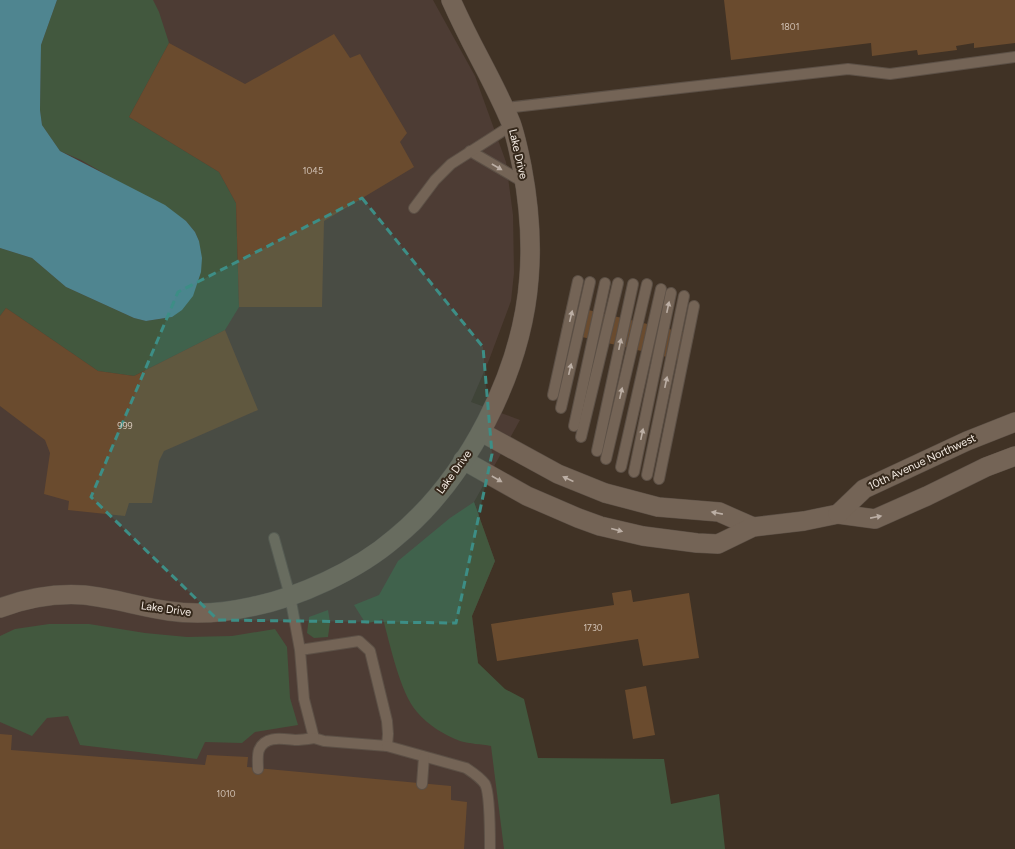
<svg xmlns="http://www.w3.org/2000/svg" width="1015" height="849" font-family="Figtree,sans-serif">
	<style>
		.commercial { fill: #4d3c34 }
		.green { fill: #42583e }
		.water { fill: #4f8590 }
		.building { fill: #6a4b2e }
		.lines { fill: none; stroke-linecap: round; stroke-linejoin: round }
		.service-casing { stroke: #5c5046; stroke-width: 12 }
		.minor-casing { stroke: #5c5046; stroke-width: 20 }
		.service { stroke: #746456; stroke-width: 10 }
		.minor { stroke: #746456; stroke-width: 19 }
		.oneway { fill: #bcafa5 }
		.marked { fill: #3d8e86; fill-opacity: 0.2; stroke: #3d8e86; stroke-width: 3; stroke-dasharray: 8 5; stroke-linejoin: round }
		.labels { text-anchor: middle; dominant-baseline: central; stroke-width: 4; stroke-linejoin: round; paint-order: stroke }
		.number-label { font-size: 9px; fill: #d3c4b7 }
		.street-label { font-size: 11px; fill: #f6ede5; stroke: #35281b }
	</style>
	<rect width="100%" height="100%" fill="#403225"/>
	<!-- commercial -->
	<path class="commercial" d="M0,0H433L475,76L506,162L513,215L514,273L511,301L489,360L471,402L520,420L474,502L495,561L472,616L478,663L517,849H0Z"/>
	<!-- green -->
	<g class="green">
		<path d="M57,0H153L159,12L169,43L129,117L219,172L236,203L239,307L225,330L134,376L98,371L6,308L0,316V248L32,258L66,287L134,318L146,321L172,317L199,241L195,232L186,221L81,160L60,151L42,125L40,110L41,45Z"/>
		<path d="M474,502L495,561L472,616L478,663L505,689L524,699L538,758L664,759L671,804L719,794L725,849H504L491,746C481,744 470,744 460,741C444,735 428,725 417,712C400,693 390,644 383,619L366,624L354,605L379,595L398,561L450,518Z"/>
		<path d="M328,610L330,622L328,637L314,638L307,633L309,617Z"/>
		<path d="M49,624H89L145,633L187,637L232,636L275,629L287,647L290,698L298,725L255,732L242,743L205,742L197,759L80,745L68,716L47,718L32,736L0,722V636L15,629Z"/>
	</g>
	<!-- water -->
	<path class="water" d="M0,0H57L41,45L40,110L42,125L60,151L165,205L186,221L195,232L199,241L202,258L201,272L193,296L182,310L172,317L146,321L134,318L66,287L32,258L0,248Z"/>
	<!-- building -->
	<g class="building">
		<path d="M724,0H1015V43L974,48V43L956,46L957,50L918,55L917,50L872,56L871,43L731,60Z"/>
		<path d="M334,34L350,58L360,54L407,133L400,142L414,167L324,221L322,307H239L236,203L219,172L129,117L169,43L245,84Z"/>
		<path d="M567,305L694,335L688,362L561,332Z"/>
		<path d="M6,308L98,371L134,376L225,330L258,410L164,451L159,461L152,503H129L125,516L68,510L69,501L44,494L50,453L45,440L0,406V316Z"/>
		<path d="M631,590L633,602L689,593L699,658L643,666L638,639L497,661L491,624L614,605L612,593Z"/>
		<path d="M646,686L655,735L633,739L625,690Z"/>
		<path d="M0,734L12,735L11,750L205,765L207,755L248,757L247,767L451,786V800L467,802L464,849H0Z"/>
	</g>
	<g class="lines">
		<defs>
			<g id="service">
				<path d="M505,108L848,69L890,74L1015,57"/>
				<path d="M470,151L525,183"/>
				<path d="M414,208L435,180L451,164L512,125"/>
				<path d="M553,395L578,281"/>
				<path d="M561,408L590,282"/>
				<path d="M574,426L605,283"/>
				<path d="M581,437L618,283"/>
				<path d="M597,451L633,284"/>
				<path d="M606,459L647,284"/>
				<path d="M621,467L661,289"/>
				<path d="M634,472L671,293"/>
				<path d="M647,475L684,296"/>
				<path d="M659,479L694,306"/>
				<path d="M274,538L290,596L300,650L304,699L314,738L324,741L387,746L388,734L387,721L370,651L359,641L300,650"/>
				<path d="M387,746L466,768C472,772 480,777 485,784C490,793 490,836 490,849"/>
				<path d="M258,769C258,763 257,755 259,750C265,735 283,739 295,740C302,740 308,739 314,738"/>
				<path d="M422,784L424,757"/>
			</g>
			<g id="minor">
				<path d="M481,432L558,474L605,493L658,507L719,512L753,527"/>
				<path d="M463,460L527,496L578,518L600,526L643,536L697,543L718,544L753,527L804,521L838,514L875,519L927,496L986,467L1015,456"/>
				<path d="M838,514L864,489L967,441L1015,422"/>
				<path d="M0,608C27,598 56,593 84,595C113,598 141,607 169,611C196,615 223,613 250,607C298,598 358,570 395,538C468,478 522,372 529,278C532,241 529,204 522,167C519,152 516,137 511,123C502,101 491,80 480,59C470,40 460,20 451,0"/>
			</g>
		</defs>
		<!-- service casing -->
		<use href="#service" class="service-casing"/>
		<!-- minor casing -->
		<use href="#minor" class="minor-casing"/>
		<!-- service -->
		<use href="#service" class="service"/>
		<!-- minor -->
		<use href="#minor" class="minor"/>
	</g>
	<!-- one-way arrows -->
	<defs><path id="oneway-solid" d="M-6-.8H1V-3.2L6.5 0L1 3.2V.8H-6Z"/></defs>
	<g class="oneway">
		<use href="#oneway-solid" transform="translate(497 167) rotate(30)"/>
		<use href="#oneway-solid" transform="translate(668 307) rotate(-78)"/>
		<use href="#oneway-solid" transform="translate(571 316) rotate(-77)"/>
		<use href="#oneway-solid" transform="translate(620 344) rotate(-78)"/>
		<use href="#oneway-solid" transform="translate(570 369) rotate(-77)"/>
		<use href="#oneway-solid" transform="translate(666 382) rotate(-78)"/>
		<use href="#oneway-solid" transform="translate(621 393) rotate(-77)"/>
		<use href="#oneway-solid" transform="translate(642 434) rotate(-78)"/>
		<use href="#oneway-solid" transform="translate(497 479) rotate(30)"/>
		<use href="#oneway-solid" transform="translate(568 479) rotate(-155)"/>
		<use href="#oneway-solid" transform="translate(717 513) rotate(-169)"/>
		<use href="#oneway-solid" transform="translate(876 517) rotate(-11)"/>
		<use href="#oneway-solid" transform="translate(617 530) rotate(15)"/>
	</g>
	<!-- marked area -->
	<path class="marked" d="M362,198L483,347L492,454L456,623L218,620L91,497L178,292Z"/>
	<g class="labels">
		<!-- number labels -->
		<g class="number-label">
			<text x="790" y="26">1801</text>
			<text x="313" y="170">1045</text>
			<text x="125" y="425">999</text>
			<text x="593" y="627">1730</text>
			<text x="226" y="793">1010</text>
		</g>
		<!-- street labels -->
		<g class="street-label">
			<text transform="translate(518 154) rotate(77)">Lake Drive</text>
			<text transform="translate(922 462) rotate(-25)">10th Avenue Northwest</text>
			<text transform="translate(454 472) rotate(-54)">Lake Drive</text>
			<text transform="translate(166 609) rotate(8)">Lake Drive</text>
		</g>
	</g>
</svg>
